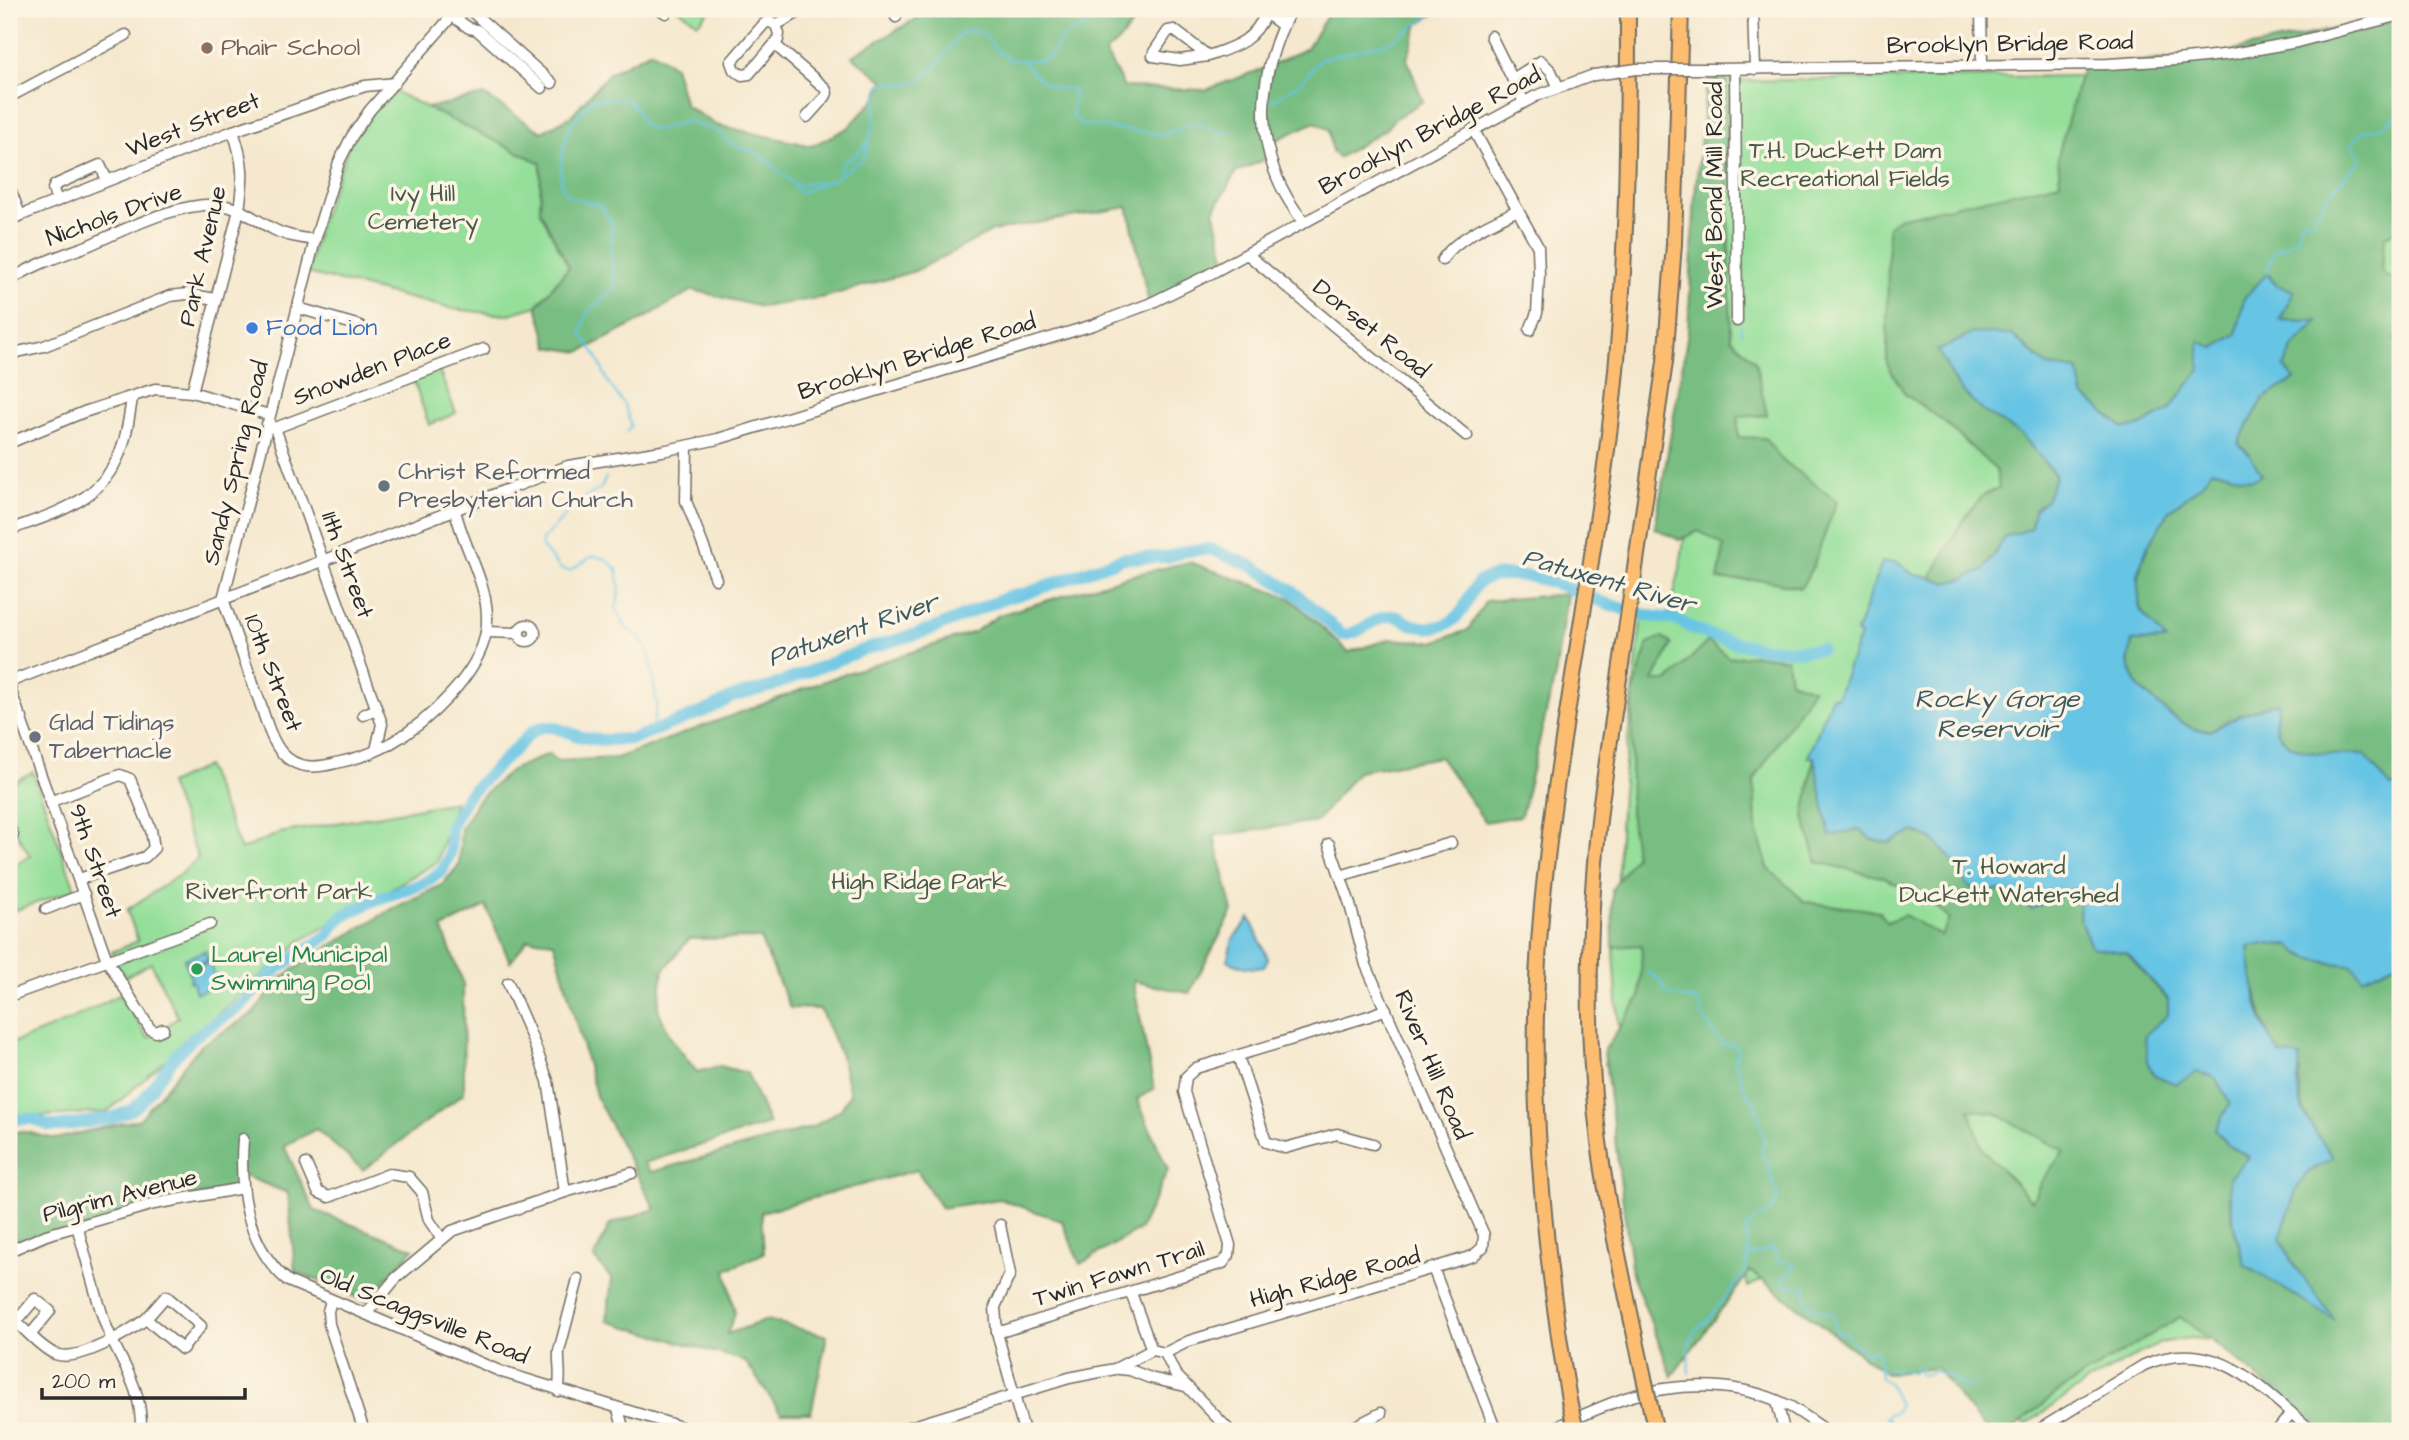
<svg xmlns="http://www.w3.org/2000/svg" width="2409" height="1440" font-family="'Architects Daughter',sans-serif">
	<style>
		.green { fill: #95df9a; stroke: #608562; stroke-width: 2 }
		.forest { fill: #78be82; stroke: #527456; stroke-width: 2; fill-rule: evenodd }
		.water { fill: #66c4e4; stroke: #487888; stroke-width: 2 }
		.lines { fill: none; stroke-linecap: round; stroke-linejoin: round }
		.stream { stroke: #66c4e4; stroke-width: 2 }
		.river { stroke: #66c4e4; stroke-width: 12 }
		.minor-casing { stroke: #726d64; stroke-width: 13 }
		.highway-casing { stroke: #726d64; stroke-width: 18 }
		.minor { stroke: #fff; stroke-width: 10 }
		.highway { stroke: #fcbd6f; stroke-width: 14 }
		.minor-bridge-casing { stroke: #726d64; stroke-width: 13; stroke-linecap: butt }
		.highway-bridge-casing { stroke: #726d64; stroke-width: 18; stroke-linecap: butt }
		.minor-bridge { stroke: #fff; stroke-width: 10 }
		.highway-bridge { stroke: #fcbd6f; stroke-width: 14 }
		.education-dot { fill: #8d6e63; stroke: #fcf5e5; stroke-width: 2.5 }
		.shop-dot { fill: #3f7fe0; stroke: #fcf5e5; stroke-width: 2.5 }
		.worship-dot { fill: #6b7280; stroke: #fcf5e5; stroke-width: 2.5 }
		.leisure-dot { fill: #2e9e5b; stroke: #fcf5e5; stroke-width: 2.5 }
		.labels { text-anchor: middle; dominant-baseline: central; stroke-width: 7; stroke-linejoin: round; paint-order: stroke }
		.street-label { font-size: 24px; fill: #2b2b2b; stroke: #fcf5e5 }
		.education-label { font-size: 24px; fill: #785e54; stroke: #fcf5e5; text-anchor: start }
		.park-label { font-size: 24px; fill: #465847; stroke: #fcf5e5 }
		.shop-label { font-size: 24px; fill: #366cbe; stroke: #fcf5e5; text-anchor: start }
		.worship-label { font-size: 24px; fill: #5b616d; stroke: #fcf5e5; text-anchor: start }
		.leisure-label { font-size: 24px; fill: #27864d; stroke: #fcf5e5; text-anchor: start }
		.water-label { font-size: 26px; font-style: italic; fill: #3d5962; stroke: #fcf5e5 }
	</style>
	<rect width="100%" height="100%" fill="#fcf5e5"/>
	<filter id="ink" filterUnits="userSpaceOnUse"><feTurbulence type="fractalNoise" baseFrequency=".0143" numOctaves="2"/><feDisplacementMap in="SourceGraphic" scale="14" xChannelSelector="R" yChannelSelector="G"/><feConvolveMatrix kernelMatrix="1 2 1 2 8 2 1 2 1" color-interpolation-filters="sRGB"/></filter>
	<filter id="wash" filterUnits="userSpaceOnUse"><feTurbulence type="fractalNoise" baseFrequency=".00686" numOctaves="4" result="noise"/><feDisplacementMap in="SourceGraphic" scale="28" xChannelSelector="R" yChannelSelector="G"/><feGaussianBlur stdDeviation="1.57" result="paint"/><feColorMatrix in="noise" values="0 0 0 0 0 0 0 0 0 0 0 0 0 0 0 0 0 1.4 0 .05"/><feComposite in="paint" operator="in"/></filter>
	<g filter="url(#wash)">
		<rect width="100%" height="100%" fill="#f5e8ce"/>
		<!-- green -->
		<g class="green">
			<path d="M678,9H711L698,23Z"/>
			<path d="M2400,24V1431L2213,1340L2189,1338L2159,1343L2089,1381L2025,1425L1845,1237L1748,1287L1736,1231L1620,1046L1614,952L1622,792L1642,611L1669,614L1680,569L1699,420L1724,81L2145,75Z"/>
			<path d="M389,89L541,163L540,211L569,267L537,306L506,315L453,309L307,273L320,222L354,132Z"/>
			<path d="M437,366L456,413L429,425L412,376Z"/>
			<path d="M206,766L241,850L280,833L455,802L437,862L302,940L107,1112L9,1118V1044C48,1031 84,1014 120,994L148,1038L159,1032L178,1017L151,963L123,978L112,952L138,941L127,910L182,873L198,858L169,784Z"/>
			<path d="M33,772L75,889L14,911C12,896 9,883 9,868L30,856L9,821V784Z"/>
		</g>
		<!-- forest -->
		<g class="forest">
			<path d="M933,9H1145L1117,43L1105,52L1124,87L1205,90L1268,67L1307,48L1331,9H1443L1418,24L1407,59L1423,101L1394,119L1387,128L1338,158L1332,151L1329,130L1315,122L1267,144L1269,158L1236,172L1214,210L1227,265L1149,304L1128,207L993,231L915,271L825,297L761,307L693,290L629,327L580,352L549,347L537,306L569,267L540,211L541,163L427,108L484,95L542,132L570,117L609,73L651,51L674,66L685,105L716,125L812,146L848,128L876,98L884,81L852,56Z"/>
			<path d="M2400,15V232L2394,231L2385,237L2381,270L2387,277L2397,280L2400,278V333L2395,339L2400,348V786L2390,787L2365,755C2338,754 2282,760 2276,725C2275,718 2278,709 2278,702L2240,715L2210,731L2193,729L2170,715L2138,687L2128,664L2132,641L2165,640C2158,631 2146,621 2141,610C2128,584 2151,530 2170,510C2187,493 2198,491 2211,469L2252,480L2249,454L2238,443L2264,398L2295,379L2283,368L2294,346L2317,322L2280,320L2294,291L2276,285L2268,274L2244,298L2237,334L2214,348L2200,370L2168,411L2139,427L2123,428L2083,395L2078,370L2047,366L2012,335L1938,350L1959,388L1983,411L2022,435L2056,476L2046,500L2034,510L2031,530L2006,536L1985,569L1966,578L1947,583L1931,577L1962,522L1983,495L1999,488L1996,470L1943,421L1905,394L1887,364L1888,227L1898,218L2060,183L2058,156L2083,65L2205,57Z"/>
			<path d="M1726,79L1731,338L1755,361L1767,415L1738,417V437L1765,438L1780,458L1837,501L1813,566L1801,588L1765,580H1718L1724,546L1699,531L1679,540L1655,528L1688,332L1695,195L1707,81Z"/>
			<path d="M1189,562L1290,598L1349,652L1390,639L1433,642L1468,630L1486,601L1567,594L1555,676L1521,816L1485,822L1440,757L1358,771L1317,821L1214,836L1233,911L1189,993L1133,981L1154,1089L1137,1099L1168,1170L1140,1229L1080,1264L1062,1221L1000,1199L941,1208L917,1170L761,1212L764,1253L726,1270L735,1313L727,1334L767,1320L827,1336L811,1413H781L745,1361L607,1321L612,1279L594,1258L610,1224L655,1209L597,1099L554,942L528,939L510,962L486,906L442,928L463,982L464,1093L363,1170L316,1129L284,1146L314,1210L414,1249L366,1301L295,1271L288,1193L242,1175L243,1188L179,1199L9,1251V1131L27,1132L55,1139L140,1119L200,1046L254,1013L277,981L318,953L394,908L442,885L459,865L461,828L478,800L511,770L549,754L556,761L617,758L841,675L974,632L999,615L1129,576ZM760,938L790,1008L820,1009L841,1056L850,1094L841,1109L813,1127L651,1172L644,1163L769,1124L747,1073L720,1066L697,1072L670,1037L658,1009L663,971L689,939Z"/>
			<path d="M1663,637L1672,644L1653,681H1668L1708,641L1729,658L1755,655L1787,659L1790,681L1813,689L1754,780L1756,826L1768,868L1805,902L1879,911L1887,922L1905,915L1941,936L1949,919L1935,905L1885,878L1817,862L1804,817L1814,757L1860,829L1871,839L1889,843L1913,831L1934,840L1951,859L1963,879L1988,890H2002L2015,895L2032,909L2071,889L2078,892L2080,920L2127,953L2168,1000V1015L2197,1072L2216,1077L2230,1103L2227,1144L2249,1157L2229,1198L2235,1232L2245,1265L2333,1318L2292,1262L2280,1239L2296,1190L2307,1173L2333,1158C2312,1126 2295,1110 2300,1070L2280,1054L2269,1038L2252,978L2248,947L2269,943L2291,946L2328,963L2353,965L2362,977L2400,962V1431H2322L2232,1356L2180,1317L2058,1392L2010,1431H1997L1983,1427L1936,1368L1886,1374L1750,1271L1672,1376L1632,1274L1604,1051L1640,997L1642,945L1613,947L1612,889L1635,856L1630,810L1633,695L1648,643ZM1969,1109L1995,1113L2064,1151L2041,1182L2032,1201L1983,1150Z"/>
		</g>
		<!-- water -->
		<g class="water">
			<path d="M2267,274L2276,285L2294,291L2280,320L2318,321L2294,346L2284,367L2295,379L2264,398L2238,443L2249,454L2262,475L2252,480L2212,469L2201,485L2169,511L2148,546L2137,574L2140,610L2166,640L2132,641L2128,664L2138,687L2170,715L2193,729L2210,731L2240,715L2278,702C2278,709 2275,718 2276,725C2282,760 2339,754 2365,755L2390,787L2400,786V962L2362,978L2352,965C2333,963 2304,962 2291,946L2269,943L2249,947C2252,983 2258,1025 2280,1054L2300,1057C2300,1066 2298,1076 2298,1085C2298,1115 2318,1134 2333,1158L2307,1173L2296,1190L2280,1239L2292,1262L2335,1320L2245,1265C2236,1236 2229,1209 2229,1178L2249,1157L2227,1144L2215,1130L2230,1103L2215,1077L2197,1072L2176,1084L2154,1075L2147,1061L2145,1035L2168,1015V999L2127,953L2091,947L2080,920L2078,892L2071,889L2032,909C2018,898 2002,884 1983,893L1968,886L1951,859L1934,840L1914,831L1889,843L1871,839L1860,829L1830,836L1814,757H1808L1832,696L1837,697L1860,635L1856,633L1882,562H1897L1914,575L1931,577L1947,583L1966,578L1985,569L2006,536L2031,529L2034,510L2046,500L2056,476L2022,435L1983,411L1959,388L1938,351L1973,333L2012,335L2047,366L2078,370L2083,395L2123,428L2139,427L2168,411L2200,370L2199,341L2214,348L2237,334L2244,298Z"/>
			<path d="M1250,918L1268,959L1264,967C1253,969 1237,967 1227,960L1233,939Z"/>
			<path d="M205,951L208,960L187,967L184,959Z"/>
			<path d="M209,962L218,985L196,993L193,983L189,981L191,979L188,970Z"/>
		</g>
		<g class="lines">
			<!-- stream -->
			<g class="stream">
				<path d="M1024,62C1031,71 1044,86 1056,88C1064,89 1067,87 1074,91L1072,115L1080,124L1164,135L1188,125L1195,124L1223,134L1231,131"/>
				<path d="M1272,101L1300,83L1321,59L1390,42L1440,9"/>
				<path d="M838,173L844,161L852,158L867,143"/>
				<path d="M794,186L801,193L822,183"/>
				<path d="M2267,274L2273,252L2298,239L2302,219L2312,221L2327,196L2362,158L2351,144L2363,131L2381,128L2400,113"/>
				<path d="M1741,325V334"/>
				<path d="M627,432L631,426L625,406L608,382L596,355L581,333L587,313L612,290L615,285L611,253L612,224L603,208C592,201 576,201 567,194C561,189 561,181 561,174C561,142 569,118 595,98L628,100L635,107L642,123L650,129L657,130L688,121L705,128L714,129L736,147L758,153L794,184L803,186L807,182L823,183L832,180L864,158C867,145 873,131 875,118C877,107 874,95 880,84C892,82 908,86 919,81C937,72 949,44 964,31L981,32L998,51L1011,60L1043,61L1052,54L1057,45L1065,35L1080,29L1087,23L1102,19L1112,9"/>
				<path d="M606,477L601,488L575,505L542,540V547L561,569L569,571L593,556L606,559L617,569L620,588L616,610L627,629L639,636L649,652L657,705L652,731"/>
				<path d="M1647,972C1658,977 1662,980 1665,992C1677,999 1686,997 1698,1001L1703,1017L1722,1044L1736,1045L1738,1051L1735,1060L1745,1091L1755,1103L1765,1142L1760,1149C1762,1157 1767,1162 1769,1169C1773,1180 1772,1188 1778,1197L1775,1205L1766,1217L1758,1218L1746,1227L1748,1255L1745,1272L1707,1321C1686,1330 1688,1354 1689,1373"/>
				<path d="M1750,1255L1774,1248L1776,1258L1782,1262L1795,1264L1789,1275L1783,1277V1283L1792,1287L1806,1286C1804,1308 1814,1309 1832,1314L1838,1335L1842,1332L1847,1333L1853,1343L1866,1355L1873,1350L1876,1351L1879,1355L1878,1361L1881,1378L1889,1383L1899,1405L1896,1412L1888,1414L1886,1418L1898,1431"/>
				<path d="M1881,1371C1893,1367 1901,1369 1912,1374L1915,1367L1919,1369V1374L1924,1375L1935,1371L1942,1375L1955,1378L1959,1384L1967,1388L1977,1385"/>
			</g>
			<!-- river -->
			<path class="river" d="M9,1119H33L50,1126H61L112,1118L133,1109L143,1100L173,1059L194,1037L239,1007L278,968L328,935L337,921L345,915L375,900L422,884L442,871L450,854L451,825L468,795L533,731L542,727H553L581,737L602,740L632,739L712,708L732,697L772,686L863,650L930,630L1007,597L1024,594L1124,558L1167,557L1186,551L1211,549L1254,567L1294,592L1343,635C1362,634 1375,615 1392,616C1399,616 1405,621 1411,624C1424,629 1440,629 1452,621C1477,604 1461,574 1509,575C1543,575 1574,591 1605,603C1622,609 1639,614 1656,617C1663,618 1671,618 1677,620C1684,623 1690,628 1696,630C1733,645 1782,654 1821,649"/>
		</g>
	</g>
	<g filter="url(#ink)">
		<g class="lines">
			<defs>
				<g id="minor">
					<path d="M469,9L552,83"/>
					<path d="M660,9L666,13"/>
					<path d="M892,9L896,17"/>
					<path d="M1260,9L1282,25"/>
					<path d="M1291,9C1254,80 1252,158 1304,222"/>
					<path d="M1753,9L1755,69"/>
					<path d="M1981,9L1982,66"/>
					<path d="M452,16L469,28L477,30L542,88"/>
					<path d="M776,25L779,34L778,40L749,74L742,75L734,70L731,62L764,24L768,21L776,25L804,9"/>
					<path d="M1174,30L1208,56L1180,60L1153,56L1154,52L1168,31Z"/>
					<path d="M1491,36L1524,102"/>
					<path d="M775,45L825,88L827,93L825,97L807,117"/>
					<path d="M1208,56C1236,46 1253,42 1266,13"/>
					<path d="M1714,69L2108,64L2176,60L2232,54L2297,42L2400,15"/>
					<path d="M1735,69L1737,321"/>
					<path d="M1513,79L1541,61L1551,71L1558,86"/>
					<path d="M9,97L126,35"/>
					<path d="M1473,129L1538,247L1539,275L1537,313L1530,330"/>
					<path d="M9,186L20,215"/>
					<path d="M57,201L53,189L55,185L100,165L107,180"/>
					<path d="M9,220L233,131L365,86L395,83"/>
					<path d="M1247,254L1467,436"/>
					<path d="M1442,260C1455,238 1495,221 1518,210"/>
					<path d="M9,281C32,265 60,256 87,246C124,230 179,201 220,205C241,207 255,220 273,229C286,236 301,238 315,240"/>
					<path d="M298,308L360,326"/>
					<path d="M9,354L44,346L170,296L187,294L215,299"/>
					<path d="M192,392L239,210C244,176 244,163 233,131"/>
					<path d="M267,424L275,428L382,724L376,750"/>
					<path d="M275,428L484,349"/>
					<path d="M9,443L84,412L155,389L192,392L269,415"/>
					<path d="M687,446L686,501L716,579"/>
					<path d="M9,530C61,511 107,500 124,441C128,427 130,412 132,398"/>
					<path d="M223,599L315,240L339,162L352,136L370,110L458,9"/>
					<path d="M223,599C235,633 246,666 259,700C265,717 270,739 282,753C297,770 317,768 336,763C355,759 375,753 391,743C427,723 479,674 486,632C493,589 464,551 455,510"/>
					<circle cx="527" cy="633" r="8"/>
					<path d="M486,632L519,633"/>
					<path d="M9,682L568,466L662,451L718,439L1093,325L1149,304L1208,275L1536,96L1594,75"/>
					<path d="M9,686L107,960L150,1029L156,1032L163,1029"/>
					<path d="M363,715L376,709"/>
					<path d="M9,724L22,718"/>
					<path d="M52,801L120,775L130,779L151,830L154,848L145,857L79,879"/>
					<path d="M9,827L13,835"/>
					<path d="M1329,844L1349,901L1366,965L1484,1235L1483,1247L1473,1256L1433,1268"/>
					<path d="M1340,876L1451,843"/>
					<path d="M46,909L84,894"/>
					<path d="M508,983L532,1038L548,1081L565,1192"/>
					<path d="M9,996L210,924"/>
					<path d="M1238,1056L1266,1142L1285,1148L1337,1134L1373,1144"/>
					<path d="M243,1139C239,1191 247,1246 288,1281L502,1372L694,1431"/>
					<path d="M306,1164L318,1192L329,1197L389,1174L409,1177L422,1192L429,1220L441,1238"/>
					<path d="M1000,1225L1010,1274L995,1307L997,1333L1024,1431"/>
					<path d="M77,1226C86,1257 94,1289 104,1320C119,1364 142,1381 141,1431"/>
					<path d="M9,1251L46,1235L154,1204L243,1188"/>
					<path d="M1131,1293L1152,1350"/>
					<path d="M331,1301L328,1311L329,1324L364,1431"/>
					<path d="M366,1314L396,1278L452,1231L565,1192L632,1173"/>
					<path d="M997,1333L1223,1263L1229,1255L1230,1245L1184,1092L1186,1077L1196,1068L1369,1016L1386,1009"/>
					<path d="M31,1334L50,1311L35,1299L16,1322C28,1332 41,1348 55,1354C78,1363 127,1333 146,1319L182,1349L201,1326L166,1296L146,1319"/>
					<path d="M1165,1353L1189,1341L1433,1268L1496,1431"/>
					<path d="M1119,1369L1130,1370L1150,1378L1185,1386"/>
					<path d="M558,1391C562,1376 558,1365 559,1351L578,1279"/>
					<path d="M1777,1401L1784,1431"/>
					<path d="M618,1409L624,1431"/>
					<path d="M897,1431L1069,1378L1115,1369L1152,1350L1165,1353L1175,1374L1230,1431"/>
					<path d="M1125,1431H1143"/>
					<path d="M1346,1431L1381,1413"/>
					<path d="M1547,1431C1575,1419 1603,1405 1632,1396C1683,1381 1743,1382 1791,1407C1803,1414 1815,1423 1827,1431"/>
					<path d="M2037,1431L2144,1365C2216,1333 2262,1389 2312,1431"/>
					<path d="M2277,1431L2291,1413"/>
				</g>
				<g id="highway">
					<path d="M1643,1373C1625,1288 1605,1203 1596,1116C1585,1011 1589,906 1601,802L1665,362L1674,244L1681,9"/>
					<path d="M1569,1400C1542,1240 1527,1079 1541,917C1556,747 1593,579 1612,409C1627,276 1628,143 1628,9"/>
					<path d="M1651,1410L1656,1431"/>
				</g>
			</defs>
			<!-- minor casing -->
			<use href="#minor" class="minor-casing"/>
			<!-- highway casing -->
			<use href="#highway" class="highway-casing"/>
			<!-- minor -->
			<use href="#minor" class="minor"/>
			<!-- highway -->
			<use href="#highway" class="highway"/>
			<defs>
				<path id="minor-bridge" d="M1594,75L1637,69H1714"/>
				<g id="highway-bridge">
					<path d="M1643,1373L1651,1410"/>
					<path d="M1569,1400L1576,1431"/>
				</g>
			</defs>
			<!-- minor-bridge casing -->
			<use href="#minor-bridge" class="minor-bridge-casing"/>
			<!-- highway-bridge casing -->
			<use href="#highway-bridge" class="highway-bridge-casing"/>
			<!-- minor-bridge -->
			<use href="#minor-bridge" class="minor-bridge"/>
			<!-- highway-bridge -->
			<use href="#highway-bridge" class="highway-bridge"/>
		</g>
	</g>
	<!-- markers -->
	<circle class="education-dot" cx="207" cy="48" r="7"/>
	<circle class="shop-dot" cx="252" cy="328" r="7"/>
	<g class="worship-dot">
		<circle cx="384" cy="486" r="7"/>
		<circle cx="35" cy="737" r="7"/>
	</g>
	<circle class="leisure-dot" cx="197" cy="969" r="7"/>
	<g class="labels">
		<!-- street labels -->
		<g class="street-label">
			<text transform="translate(2010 44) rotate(-1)">Brooklyn Bridge Road</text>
			<text transform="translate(193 125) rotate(-21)">West Street</text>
			<text transform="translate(1430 131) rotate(-28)">Brooklyn Bridge Road</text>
			<text transform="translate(1715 195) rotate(-90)">West Bond Mill Road</text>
			<text transform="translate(114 215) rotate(-20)">Nichols Drive</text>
			<text transform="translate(203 256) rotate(-77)">Park Avenue</text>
			<text transform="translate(1371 329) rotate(39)">Dorset Road</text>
			<text transform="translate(917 357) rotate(-17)">Brooklyn Bridge Road</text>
			<text transform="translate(372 369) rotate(-21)">Snowden Place</text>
			<text transform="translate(236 463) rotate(-76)">Sandy Spring Road</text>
			<text transform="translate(347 565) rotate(70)">11th Street</text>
			<text transform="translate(273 673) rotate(69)">10th Street</text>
			<text transform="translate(95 861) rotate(71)">9th Street</text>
			<text transform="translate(1432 1065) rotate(67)">River Hill Road</text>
			<text transform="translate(120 1196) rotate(-14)">Pilgrim Avenue</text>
			<text transform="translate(1119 1274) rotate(-17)">Twin Fawn Trail</text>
			<text transform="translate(1335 1278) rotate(-15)">High Ridge Road</text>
			<text transform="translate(424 1316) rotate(22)">Old Scaggsville Road</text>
		</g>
		<!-- education labels -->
		<g class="education-label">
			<text x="221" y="48">Phair School</text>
		</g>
		<!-- park labels -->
		<g class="park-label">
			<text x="1845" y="151">T.H. Duckett Dam<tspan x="1845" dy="28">Recreational Fields</tspan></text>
			<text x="423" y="194">Ivy Hill<tspan x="423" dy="28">Cemetery</tspan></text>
			<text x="2009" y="867">T. Howard<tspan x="2009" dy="28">Duckett Watershed</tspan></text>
			<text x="919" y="882">High Ridge Park</text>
			<text x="279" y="892">Riverfront Park</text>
		</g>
		<!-- shop labels -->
		<g class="shop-label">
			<text x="266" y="328">Food Lion</text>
		</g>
		<!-- worship labels -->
		<g class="worship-label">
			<text x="398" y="472">Christ Reformed<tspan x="398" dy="28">Presbyterian Church</tspan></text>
			<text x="49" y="723">Glad Tidings<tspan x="49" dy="28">Tabernacle</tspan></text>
		</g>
		<!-- leisure labels -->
		<g class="leisure-label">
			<text x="211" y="955">Laurel Municipal<tspan x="211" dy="28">Swimming Pool</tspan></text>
		</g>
		<!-- water labels -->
		<g class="water-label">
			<text transform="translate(1609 581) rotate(16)">Patuxent River</text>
			<text transform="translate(853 630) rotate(-19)">Patuxent River</text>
			<text x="1997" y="699">Rocky Gorge<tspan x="1997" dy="30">Reservoir</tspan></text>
		</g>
	</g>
	<!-- margin -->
	<rect width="2409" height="1440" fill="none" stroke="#fcf5e5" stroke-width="35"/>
	<!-- scale -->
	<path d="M42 1388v10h203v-10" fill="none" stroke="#2b2b2b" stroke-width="3.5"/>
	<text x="52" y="1388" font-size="21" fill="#2b2b2b" stroke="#fcf5e5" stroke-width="5" paint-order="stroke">200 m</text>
</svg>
